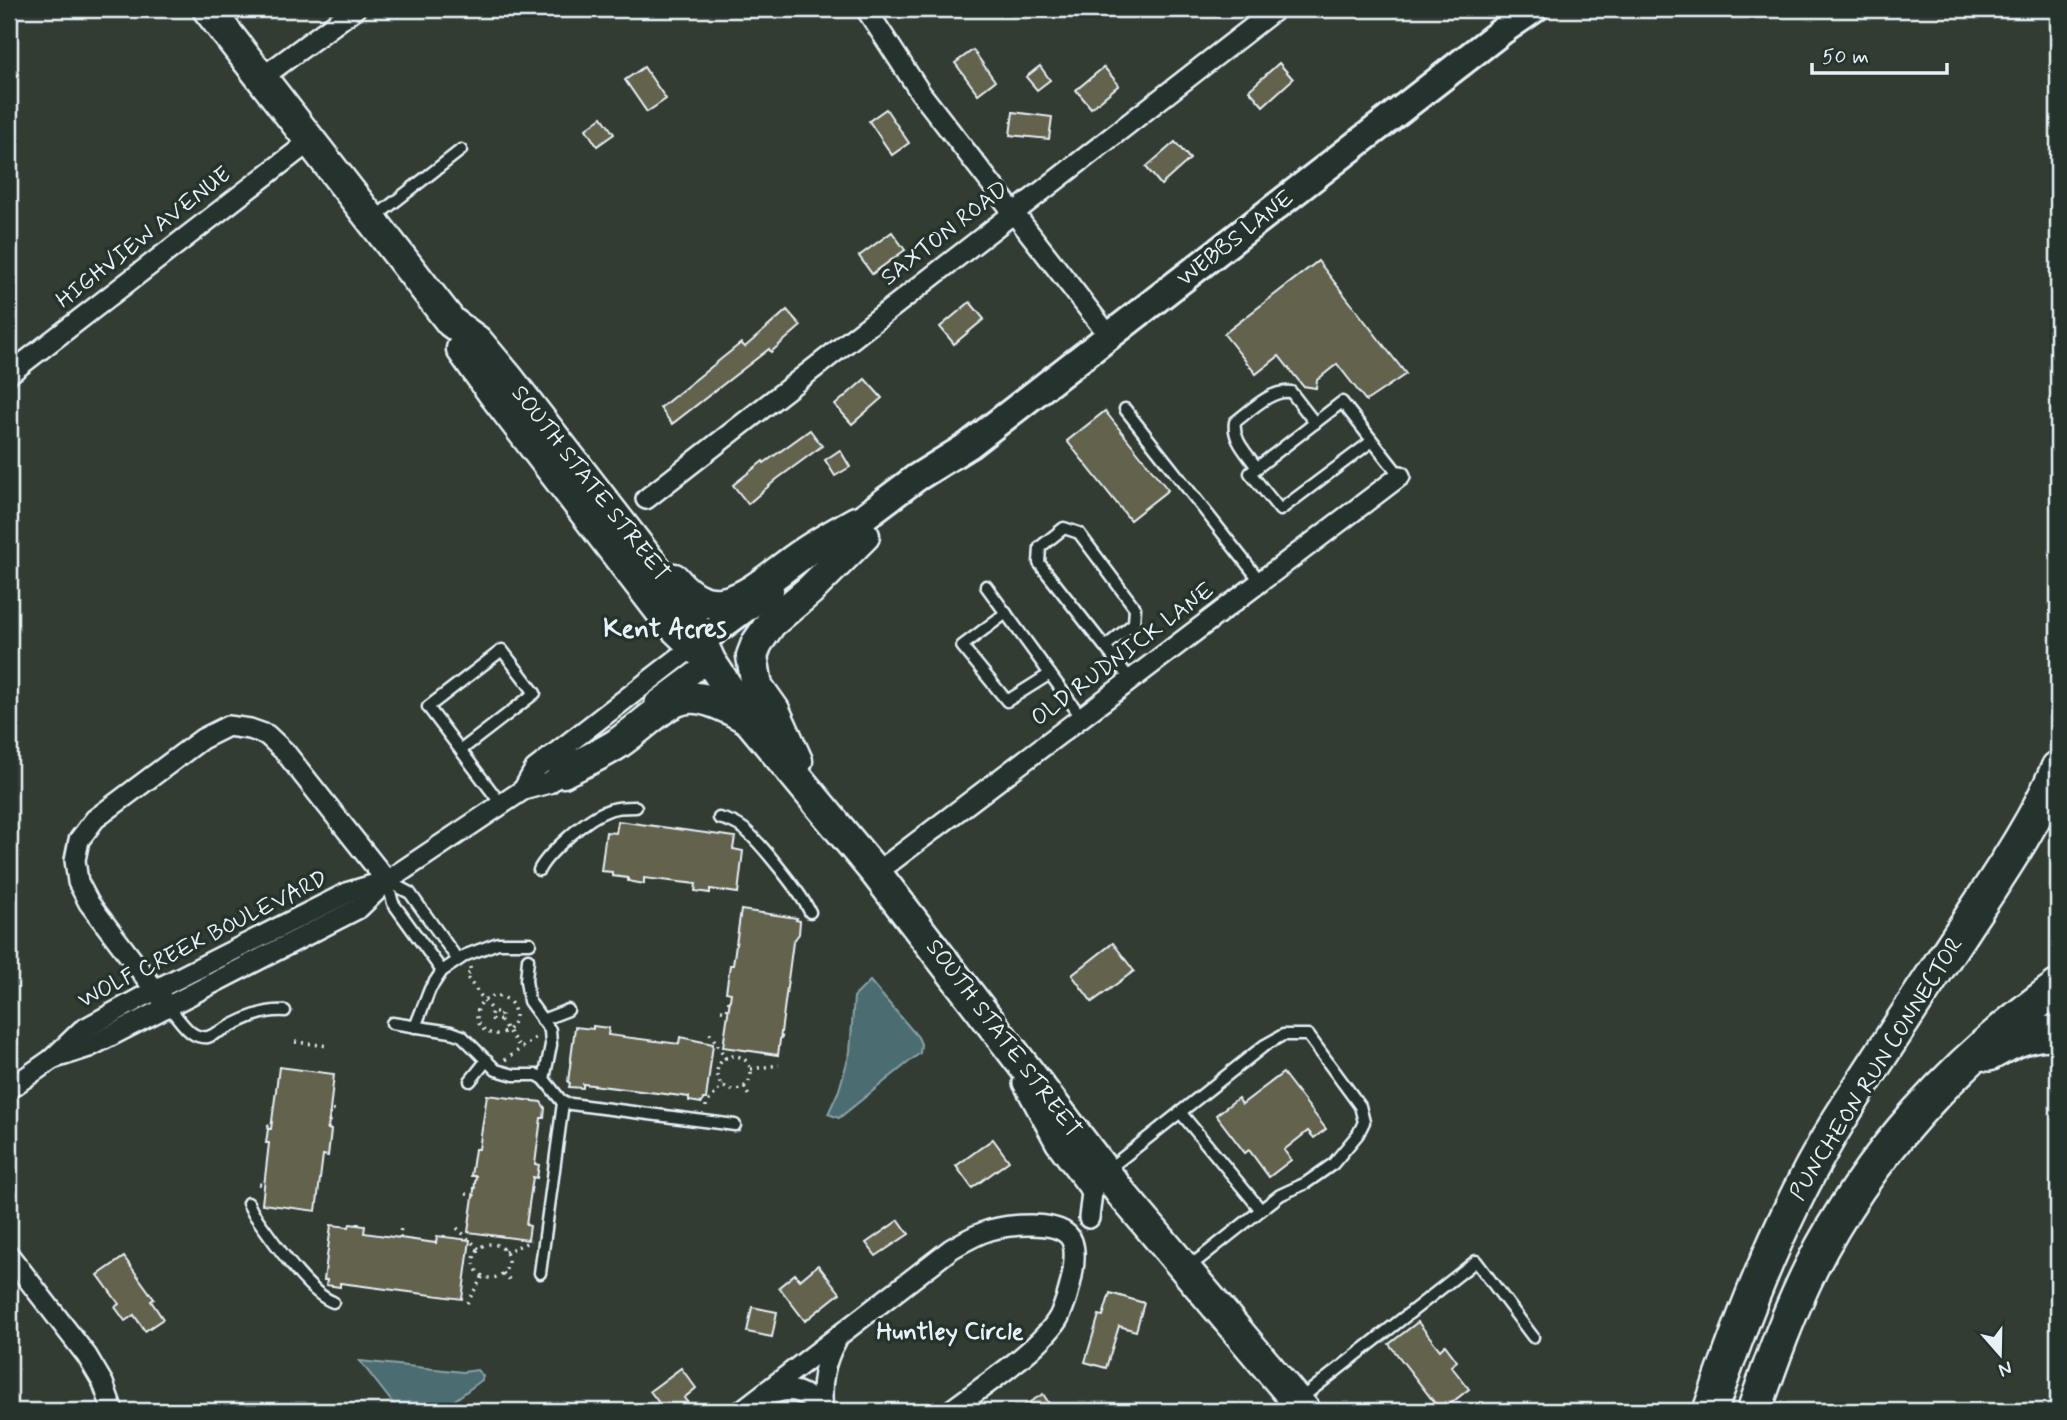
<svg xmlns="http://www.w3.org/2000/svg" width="2067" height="1420" font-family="Mynerve,sans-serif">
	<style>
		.water { fill: #4b6d72; stroke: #8aa2a8; stroke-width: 2 }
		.building { fill: #62624d; stroke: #e8f1f8; stroke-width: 2 }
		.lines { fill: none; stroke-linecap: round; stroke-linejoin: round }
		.lane-casing { stroke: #e8f1f8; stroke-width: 15 }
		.street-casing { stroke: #e8f1f8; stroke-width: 24 }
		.secondary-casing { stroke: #e8f1f8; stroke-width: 32 }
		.primary-casing { stroke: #e8f1f8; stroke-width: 35 }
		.highway-casing { stroke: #e8f1f8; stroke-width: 38 }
		.path { stroke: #e8f1f8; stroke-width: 3.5; stroke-dasharray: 2 5; stroke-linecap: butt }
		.lane { stroke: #26332d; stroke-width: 10 }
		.street { stroke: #26332d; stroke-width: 19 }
		.secondary { stroke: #26332d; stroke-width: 26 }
		.primary { stroke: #26332d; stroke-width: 30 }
		.highway { stroke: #26332d; stroke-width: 33 }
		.labels { text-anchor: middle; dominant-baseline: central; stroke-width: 7; stroke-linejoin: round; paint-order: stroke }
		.street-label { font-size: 23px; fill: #e8f1f8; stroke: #26332d }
		.neighbourhood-label { font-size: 24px; font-weight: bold; fill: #e8f1f8; stroke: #26332d }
		.quarter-label { font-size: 26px; font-weight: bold; fill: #e8f1f8; stroke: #26332d }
	</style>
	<rect width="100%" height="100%" fill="#323c33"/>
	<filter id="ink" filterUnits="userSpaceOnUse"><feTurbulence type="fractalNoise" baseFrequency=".0143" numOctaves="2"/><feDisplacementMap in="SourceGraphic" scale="14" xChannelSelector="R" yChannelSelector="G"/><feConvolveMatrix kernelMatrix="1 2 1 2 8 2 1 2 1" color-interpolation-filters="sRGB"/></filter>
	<g filter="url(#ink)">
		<!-- water -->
		<g class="water">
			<path d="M870,981L918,1037L921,1044L920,1053L839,1118L828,1114L839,1090L850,1052L854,997Z"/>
			<path d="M360,1361L463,1372L477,1370L483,1376L482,1380L440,1411H399Z"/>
		</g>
		<!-- building -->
		<g class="building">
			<path d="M973,50L995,81L978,94L955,63Z"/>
			<path d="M1279,63L1293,79L1263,106L1249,90Z"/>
			<path d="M1040,66L1050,80L1037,90L1026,77Z"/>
			<path d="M644,67L666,99L647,112L625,80Z"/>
			<path d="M1104,67L1119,85L1091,108L1076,90Z"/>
			<path d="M886,109L909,143L892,155L869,121Z"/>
			<path d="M1013,112L1052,117L1049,139L1010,135Z"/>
			<path d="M602,117L614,134L597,146L586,129Z"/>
			<path d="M1175,142L1190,159L1161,185L1146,167Z"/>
			<path d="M892,232L905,250L872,274L859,256Z"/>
			<path d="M1318,261L1406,374L1366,401L1337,364L1317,380L1316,388L1303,386L1279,356L1256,374L1224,334Z"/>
			<path d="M970,302L984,319L954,344L940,327Z"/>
			<path d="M787,310L801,326L771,352L769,349L672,424L660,408L741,343L745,347Z"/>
			<path d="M865,379L882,398L852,424L835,405Z"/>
			<path d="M1105,411L1168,490L1130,520L1067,441Z"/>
			<path d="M810,430L822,446L777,479L748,504L733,485L763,461L764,463Z"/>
			<path d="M840,450L850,467L835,476L825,460Z"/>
			<path d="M618,821L735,837L733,849L743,851L738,893L710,889V893L695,891L696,884L644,878V884L628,881V878L612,876V872L601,871L606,832L616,833Z"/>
			<path d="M741,910L797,918L796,920L800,921L799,934L793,942L778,1055L723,1047L731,993L726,992L730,965H733Z"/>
			<path d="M1113,943L1134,971L1092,1002L1072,975Z"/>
			<path d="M593,1026L609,1028L608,1035L679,1044L680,1037L713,1044L706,1099H703L702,1103L689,1101V1097L583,1084V1088L569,1087L570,1083L568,1082L575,1027L593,1029Z"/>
			<path d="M279,1067L334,1074L328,1129L331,1130L328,1156L323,1155L316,1211L262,1204L269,1143H266L268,1129H271Z"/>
			<path d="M1283,1073L1326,1129L1314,1138L1308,1131L1284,1150L1291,1160L1269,1177L1249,1150L1245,1153L1216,1115L1238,1098L1242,1104Z"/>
			<path d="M487,1095L541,1102L545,1108L544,1118H541L535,1164L539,1165L537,1178L533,1177L526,1225L530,1226L528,1240L468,1232L476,1176H471L475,1149H479Z"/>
			<path d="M993,1139L1009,1161L972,1188L956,1166Z"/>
			<path d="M899,1220L909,1234L876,1256L866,1243Z"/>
			<path d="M350,1224L365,1226L364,1233L436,1243L437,1236L470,1240L462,1299L340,1283V1287L326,1285L327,1280H324L331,1225L349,1227Z"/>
			<path d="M124,1257L154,1299L151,1301L163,1319L145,1331L134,1315L125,1321L115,1307L119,1304L98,1275Z"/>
			<path d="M818,1265L840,1293L805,1321L779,1287L795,1274L800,1280Z"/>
			<path d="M1110,1293L1144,1303L1136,1331L1119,1326L1106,1368L1085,1362L1099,1315L1103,1316Z"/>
			<path d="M752,1307L777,1312L772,1337L747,1332Z"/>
			<path d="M1418,1322L1440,1350L1445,1345L1457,1361L1451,1366L1469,1389L1441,1411L1389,1344Z"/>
			<path d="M681,1368L696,1388L684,1398L688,1403L677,1411H665L650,1391Z"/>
			<path d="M1043,1394L1054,1411H1015Z"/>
		</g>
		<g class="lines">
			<defs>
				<g id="lane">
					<path d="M374,218L461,150"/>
					<path d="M1125,409L1261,582"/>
					<path d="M1372,441L1280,510L1250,473L1342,402L1400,476"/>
					<path d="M1257,468C1248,454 1232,440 1235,422C1250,411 1271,389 1291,392L1315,423"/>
					<path d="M986,586L1082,718"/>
					<path d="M1006,613L962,646L1007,701L1050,674"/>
					<path d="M1105,647L1134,623L1135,608L1079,533L1064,528L1040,547L1039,563L1131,680"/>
					<path d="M461,750L535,693L502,650L428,707L501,804"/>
					<path d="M719,818C728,820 736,823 744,829C760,842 801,893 810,912"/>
					<path d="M539,870C547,854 586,819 604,812C614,807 625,807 636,807"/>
					<path d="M387,881L410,893L458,960"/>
					<path d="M387,881L393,903L442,971"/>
					<path d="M528,959L526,980L529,1001L550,1030L551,1045L544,1079"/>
					<path d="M168,1007C181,1019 188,1039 208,1037C233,1026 256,1009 285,1011"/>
					<path d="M542,1020L568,1010"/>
					<path d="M392,1023L451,1032L462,1036L496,1070L514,1075H537L544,1079L563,1103L540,1273"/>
					<path d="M415,1027L430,989L442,971L466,955L498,943H530"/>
					<path d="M470,1081L487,1060"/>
					<path d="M563,1103L735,1125"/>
					<path d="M1180,1112L1261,1210"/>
					<path d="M1106,1171L1265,1045L1283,1035H1308L1360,1106L1364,1122L1358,1134L1333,1164L1306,1183L1280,1195L1189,1267"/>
					<path d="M248,1203L253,1213C271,1237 306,1292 333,1302"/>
					<path d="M1300,1399L1476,1261L1533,1337"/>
				</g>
				<g id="street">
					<path d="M866,9L920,92L1110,337"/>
					<path d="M260,79L355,9"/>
					<path d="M9,374L309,142"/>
					<path d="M646,499L1276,9"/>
					<path d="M655,702L710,661"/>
					<path d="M523,790L535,769L694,646"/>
					<path d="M876,873L1400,476"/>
					<path d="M168,1007L89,903L78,882L75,860L79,840L95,819L202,739L228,726L250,729L267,735L285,752L387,881"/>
					<path d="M52,1059L89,1047L359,908L387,881L523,790L549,783L572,765"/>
					<path d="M1023,1083L1056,1144L1092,1192L1089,1218"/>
					<path d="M9,1089L52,1059L82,1030L155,990L349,892L386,881"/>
					<path d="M9,1255L87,1356L103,1383L113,1411"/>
					<path d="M767,1396C793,1384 805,1392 823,1411"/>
					<path d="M741,1411L951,1249C963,1242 976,1234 990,1230C1008,1225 1053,1220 1068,1235C1083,1249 1067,1301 1059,1317C1041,1349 980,1388 950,1411"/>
					<path d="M823,1411C820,1386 823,1363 836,1341"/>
				</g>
				<g id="secondary">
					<path d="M841,534L916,478L969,445L1502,31L1534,9"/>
					<path d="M694,646L770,590"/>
				</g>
				<g id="primary">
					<path d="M208,9L451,322L477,341L508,378L686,608L710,661L750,721L876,873L1121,1193L1305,1411"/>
					<path d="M462,349L494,394L669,622L699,651"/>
					<path d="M674,579C719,635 762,580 804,553C820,542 838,532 856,522"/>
					<path d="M797,761L774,710L757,686L752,656L757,643L771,623L810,590L864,536"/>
					<path d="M563,772C581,763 600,755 617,744C673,705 676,677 746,718"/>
				</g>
				<g id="highway">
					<path d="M1989,1054C2010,1042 2034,1030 2058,1034"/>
					<path d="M1710,1411C1745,1310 1783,1211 1839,1120C1880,1055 1922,992 1964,928C1998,876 2034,825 2058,768"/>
					<path d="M1754,1411C1771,1363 1788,1314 1811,1268C1868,1155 1956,1060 2058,987"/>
				</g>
			</defs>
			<!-- lane casing -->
			<use href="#lane" class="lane-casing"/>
			<!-- street casing -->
			<use href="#street" class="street-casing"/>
			<!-- secondary casing -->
			<use href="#secondary" class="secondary-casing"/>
			<!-- primary casing -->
			<use href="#primary" class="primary-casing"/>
			<!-- highway casing -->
			<use href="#highway" class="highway-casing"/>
			<!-- path -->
			<g class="path">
				<path d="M470,967L471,972L466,976L492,1011"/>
				<circle cx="496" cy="1015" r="19"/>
				<path d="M721,1010L727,1011L729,1000"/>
				<path d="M500,1020H493L490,1018L492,1011L501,1013L500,1020L520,1047"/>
				<path d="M710,1033L726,1059"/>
				<path d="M781,1037L788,1038"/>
				<path d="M295,1042L329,1046"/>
				<circle cx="734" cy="1073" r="17"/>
				<path d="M505,1060L538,1036"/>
				<path d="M751,1069L779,1065"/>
				<path d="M744,1087L749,1096"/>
				<path d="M706,1107V1104L723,1085"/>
				<path d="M267,1126H272"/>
				<path d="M328,1129L331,1110L337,1111"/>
				<path d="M259,1184L263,1185"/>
				<path d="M466,1194L474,1195L475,1184"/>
				<path d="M358,1225V1220"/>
				<path d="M457,1228L479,1249"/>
				<path d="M444,1237L445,1231"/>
				<path d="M400,1238L401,1225"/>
				<circle cx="491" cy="1261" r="17"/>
				<path d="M505,1252L531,1241"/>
				<path d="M503,1273L510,1280"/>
				<path d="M467,1303L483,1276"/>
			</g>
			<!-- lane -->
			<use href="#lane" class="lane"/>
			<!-- street -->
			<use href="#street" class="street"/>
			<!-- secondary -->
			<use href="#secondary" class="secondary"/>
			<!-- primary -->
			<use href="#primary" class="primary"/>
			<!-- highway -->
			<use href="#highway" class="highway"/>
		</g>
	</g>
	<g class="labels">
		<!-- street labels -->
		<g class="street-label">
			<text transform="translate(945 234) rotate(-38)">SAXTON ROAD</text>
			<text transform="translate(144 238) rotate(-38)">HIGHVIEW AVENUE</text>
			<text transform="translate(1236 239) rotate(-38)">WEBBS LANE</text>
			<text transform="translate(590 484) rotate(52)">SOUTH STATE STREET</text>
			<text transform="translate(1123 655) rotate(-37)">OLD RUDNICK LANE</text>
			<text transform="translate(203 940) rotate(-27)">WOLF CREEK BOULEVARD</text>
			<text transform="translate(1003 1039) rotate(53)">SOUTH STATE STREET</text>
			<text transform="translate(1877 1069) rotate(-58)">PUNCHEON RUN CONNECTOR</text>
		</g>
		<!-- neighbourhood labels -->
		<g class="neighbourhood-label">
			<text x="950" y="1332">Huntley Circle</text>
		</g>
		<!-- quarter labels -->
		<g class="quarter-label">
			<text x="665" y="630">Kent Acres</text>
		</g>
	</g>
	<!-- margin -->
	<rect width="2067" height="1420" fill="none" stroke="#26332d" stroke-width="35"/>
	<rect x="18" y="18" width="2032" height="1385" fill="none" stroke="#e8f1f8" stroke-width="2.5" filter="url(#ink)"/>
	<!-- north arrow -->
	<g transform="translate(2000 1354) rotate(160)" stroke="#26332d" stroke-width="5" paint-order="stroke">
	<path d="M0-5L12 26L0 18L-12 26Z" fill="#e8f1f8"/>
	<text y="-10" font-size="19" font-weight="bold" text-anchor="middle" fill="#e8f1f8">N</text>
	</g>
	<!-- scale -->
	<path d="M1812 63v10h135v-10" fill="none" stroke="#e8f1f8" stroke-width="3.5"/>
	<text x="1822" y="63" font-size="21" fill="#e8f1f8" stroke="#26332d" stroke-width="5" paint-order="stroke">50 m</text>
</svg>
